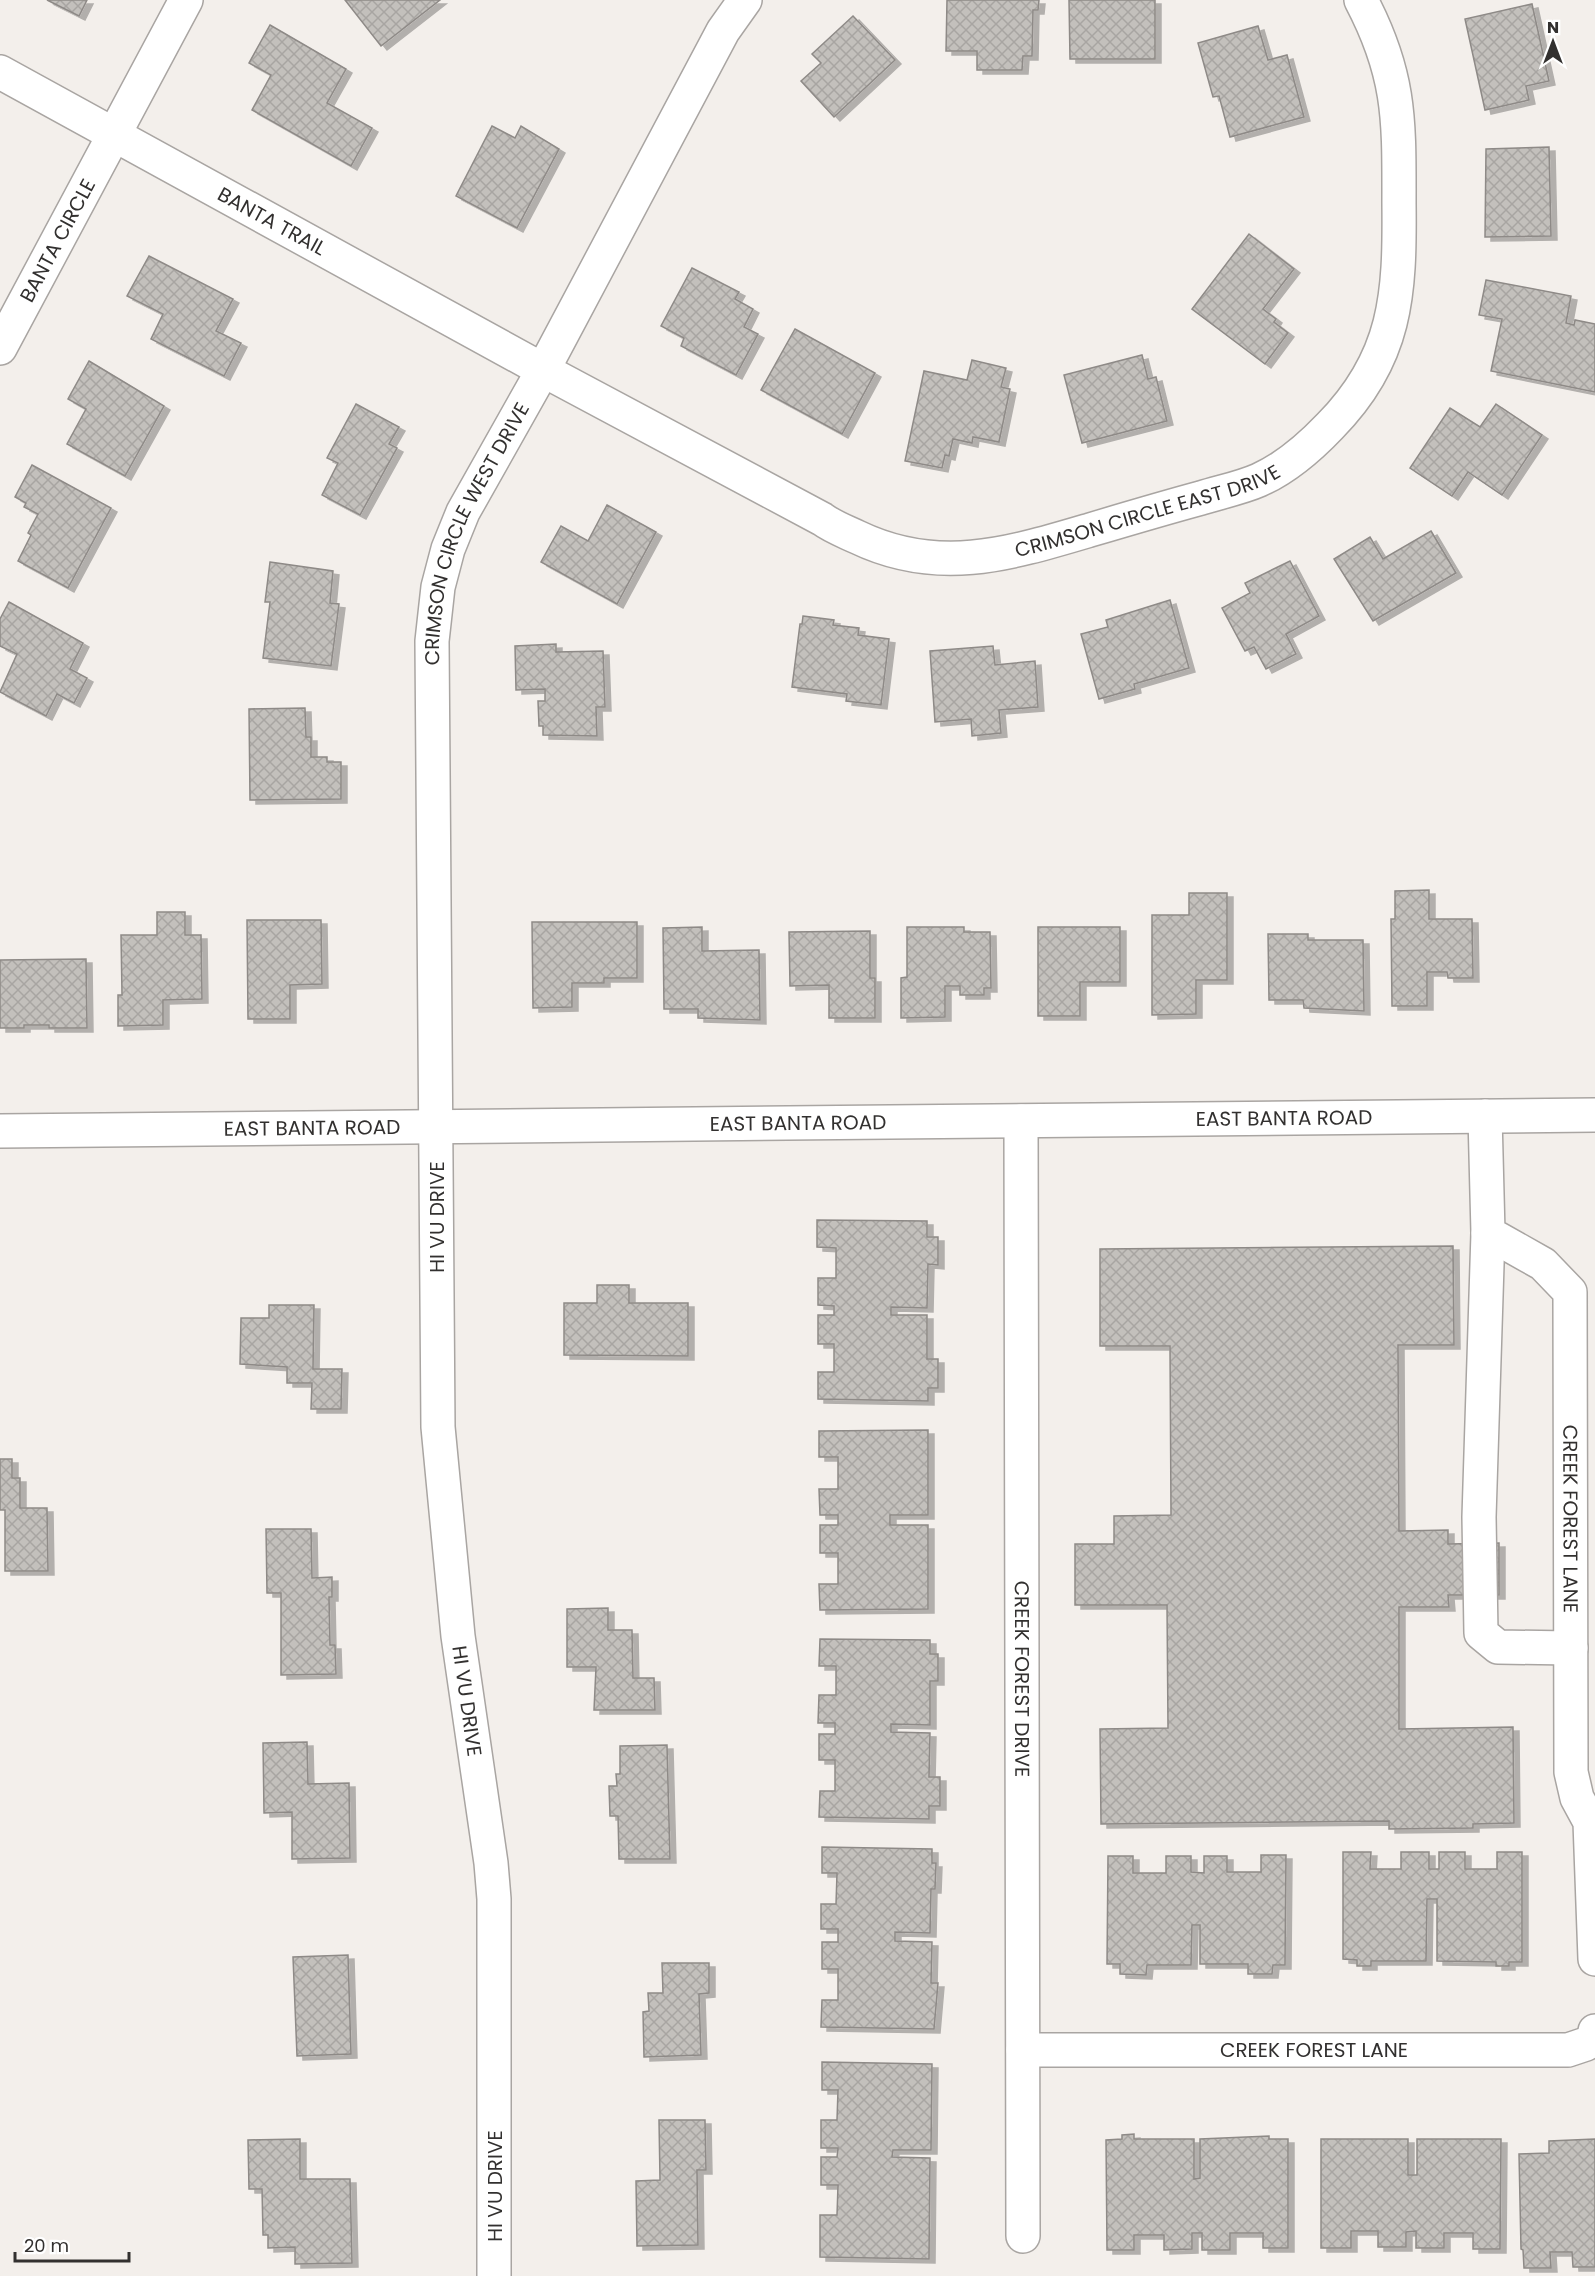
<svg xmlns="http://www.w3.org/2000/svg" width="1595" height="2276" font-family="Poppins,sans-serif">
	<style>
		.building { fill: url(#building-cross-hatch); stroke: #8e8a87; stroke-width: 1.5; filter: url(#shadow) }
		.lines { fill: none; stroke-linecap: round; stroke-linejoin: round }
		.minor-casing { stroke: #a9a5a2; stroke-width: 36 }
		.minor { stroke: #fff; stroke-width: 33 }
		.labels { text-anchor: middle; dominant-baseline: central; stroke-width: 4.5; stroke-linejoin: round; paint-order: stroke }
		.street-label { font-size: 20px; fill: #32302f; stroke: #fff }
	</style>
	<defs>
		<pattern id="building-cross-hatch" width="8" height="8" patternUnits="userSpaceOnUse" patternTransform="scale(1.5)"><rect width="8" height="8" fill="#c3c0bc"/><path d="M0 0l8 8M0 8l8-8" fill="none" stroke="#a8a5a2"/></pattern>
		<filter id="shadow"><feDropShadow dx="6" dy="4" stdDeviation="0" flood-color="#0004"/></filter>
	</defs>
	<rect width="100%" height="100%" fill="#f3efeb"/>
	<!-- building -->
	<g class="building">
		<path d="M47,0H87L79,16Z"/>
		<path d="M345,0H440L381,46Z"/>
		<path d="M947,0H1039L1038,10H1033L1032,56H1023L1022,70H977V51H946Z"/>
		<path d="M1069,0H1155V59H1070Z"/>
		<path d="M1532,4L1549,81L1526,86L1529,100L1485,110L1465,19Z"/>
		<path d="M853,16L895,60L834,117L801,81L821,63L812,54Z"/>
		<path d="M270,25L346,69L327,103L372,128L351,166L252,110L271,75L249,63Z"/>
		<path d="M1258,26L1268,60L1287,55L1304,117L1230,137L1219,96L1213,97L1198,43Z"/>
		<path d="M492,126L515,138L521,126L559,149L517,228L456,196Z"/>
		<path d="M1549,147L1551,236L1485,237L1486,149Z"/>
		<path d="M1249,234L1294,269L1263,309L1276,319L1274,322L1288,333L1265,364L1192,309Z"/>
		<path d="M149,256L233,299L216,331L241,343L224,376L151,339L163,314L127,296Z"/>
		<path d="M692,268L739,292L735,299L753,309L744,327L758,334L736,375L681,346L684,338L661,326Z"/>
		<path d="M1486,280L1571,296L1566,323L1574,325L1575,320L1595,324V392L1491,371L1502,319L1479,315Z"/>
		<path d="M795,329L875,373L842,434L761,390Z"/>
		<path d="M1142,355L1148,379L1156,377L1167,421L1082,443L1064,375Z"/>
		<path d="M972,360L1006,368L1001,387L1010,389L999,442L973,437L972,443L953,439L949,456L945,455L942,468L905,461L924,371L967,380Z"/>
		<path d="M89,361L164,406L125,476L67,444L86,409L68,399Z"/>
		<path d="M356,404L399,427L389,444L397,448L360,515L322,495L338,463L327,458Z"/>
		<path d="M1496,404L1542,435L1502,495L1468,472L1452,496L1410,468L1450,408L1480,427Z"/>
		<path d="M32,465L111,508L68,588L18,561L31,535L28,533L38,514L24,507L26,503L15,497Z"/>
		<path d="M607,505L656,532L617,604L541,562L561,526L588,541Z"/>
		<path d="M1431,531L1456,573L1373,621L1334,559L1370,537L1383,559Z"/>
		<path d="M1290,561L1319,616L1286,634L1296,654L1266,669L1254,647L1245,651L1222,608L1250,593L1245,583Z"/>
		<path d="M270,562L333,571L330,603L339,604L331,666L263,658L270,602H265Z"/>
		<path d="M1170,600L1189,668L1134,684L1135,689L1099,699L1081,634L1108,627L1106,620Z"/>
		<path d="M9,602L83,643L70,669L87,678L74,703L57,694L46,716L0,692L17,654L0,646V619Z"/>
		<path d="M803,616L834,620L833,625L859,628L858,635L889,639L881,705L846,701L847,694L792,687L800,624H802Z"/>
		<path d="M556,644V652L603,651L605,707H596L597,736L543,735V726H539L538,701H545V689L516,690L515,646Z"/>
		<path d="M993,646L995,665L1035,661L1038,707L999,710L1001,733L972,736L971,719L935,722L930,651Z"/>
		<path d="M305,708L306,737H311V757H327V762H341V799L250,800L249,709Z"/>
		<path d="M1429,890V919H1472L1473,978H1448L1447,972H1427V1006H1392L1391,919H1395V891Z"/>
		<path d="M1189,893H1227V980H1196V1014L1152,1015V915H1189Z"/>
		<path d="M157,912H185V935H201L202,999L163,1000V1025L118,1026V995H122L121,935H157Z"/>
		<path d="M247,920H321L322,984L290,985V1019H248Z"/>
		<path d="M532,922H637V978H604V983H572V1007L533,1008Z"/>
		<path d="M702,927V951L759,950L760,1020L698,1018V1009H664L663,928Z"/>
		<path d="M907,927H964V932H990L991,988H984V995H960V986H945V1017L901,1018V978L907,977Z"/>
		<path d="M1038,927H1120V982H1080V1016H1038Z"/>
		<path d="M870,931V978H875V1018H829V985L790,986L789,932Z"/>
		<path d="M1268,934H1308V940H1363L1364,1011L1304,1008L1303,1000H1269Z"/>
		<path d="M86,959L87,1028H49V1025H24V1028H0V960Z"/>
		<path d="M817,1220L927,1221V1237H938V1265L928,1264L927,1308L891,1307V1315H927V1359H938V1388H928V1401L818,1399V1372H834V1344H818V1315H834V1306L818,1305V1278H836V1248L817,1247Z"/>
		<path d="M1453,1246L1454,1345H1398L1399,1531L1448,1530V1544L1499,1543V1595H1448L1449,1607H1399V1729L1513,1727L1514,1823L1473,1824V1828L1389,1829V1821L1101,1824L1100,1729L1168,1728L1167,1605H1075V1544H1114V1516L1171,1515L1170,1346H1100V1249Z"/>
		<path d="M597,1285H629V1303H688V1356L564,1355V1303H597Z"/>
		<path d="M269,1305H314L313,1369H342L341,1409H311L312,1383H287V1367L240,1364L241,1318H269Z"/>
		<path d="M928,1430V1515H890V1525H928V1609L820,1610L819,1584H838V1553H820V1525H838V1515H820L819,1489H838V1457H819V1431Z"/>
		<path d="M0,1459H12V1478H20V1508H47L48,1571H5V1510H0Z"/>
		<path d="M266,1529H311L312,1578L332,1577V1597H329L330,1645H335L336,1674L281,1675V1593H267Z"/>
		<path d="M608,1608V1630H632L633,1678H654L655,1710H594L596,1667H567V1609Z"/>
		<path d="M820,1639L930,1640V1654H938V1681H930V1725L891,1724V1732L930,1733L929,1777H940V1806H929V1819L819,1817L820,1791H835V1760H819V1734H835V1723H818L819,1695H836V1666H819Z"/>
		<path d="M307,1742L308,1784L349,1783L350,1858L292,1859V1812L264,1813L263,1743Z"/>
		<path d="M667,1745L670,1859H619L618,1816H610L609,1786H617L616,1774H620V1746Z"/>
		<path d="M822,1847L932,1849V1863H936L935,1889H931L930,1933L895,1932V1941L932,1942L931,1983H938L934,2029L821,2027L822,2000H838V1969H822V1942H838V1929H821V1904H836L837,1873H822Z"/>
		<path d="M1343,1852H1371L1370,1869H1401V1852H1429V1869H1439V1852H1465V1869H1497V1852H1522V1962H1509V1966H1496V1962L1437,1961V1899H1427L1426,1961H1371V1966H1357V1960L1343,1959Z"/>
		<path d="M1261,1855H1286L1285,1965H1273L1272,1974H1248V1964H1200V1925H1192L1191,1965H1147L1146,1975L1120,1974V1964H1107L1108,1856H1133V1873H1166V1856H1191V1872L1204,1873V1856H1227V1872H1261Z"/>
		<path d="M348,1955L351,2054L297,2056L293,1957Z"/>
		<path d="M662,1963H709V1993L699,1994L701,2055L644,2057L643,2012L649,2011L648,1993H663Z"/>
		<path d="M822,2062L932,2064L931,2150H893L892,2157L930,2158L929,2259L820,2257V2215H837L838,2185H821V2157H837L838,2148H821V2120H837L838,2090H822Z"/>
		<path d="M659,2120H705L706,2170H697L698,2245L637,2246L636,2181L660,2180Z"/>
		<path d="M1134,2134V2139H1194V2179L1200,2178V2139L1269,2136V2139H1288V2248H1263V2233H1230V2250H1202V2233H1192V2249L1164,2250V2235H1134V2250H1107L1106,2140L1122,2139V2135Z"/>
		<path d="M300,2139V2179H350L352,2263L295,2264V2247L268,2248V2235H263L262,2189H249L248,2140Z"/>
		<path d="M1321,2139H1408V2175H1417V2139H1501L1500,2249H1473V2233H1444V2248H1416V2231L1406,2232V2247H1378V2231H1351V2248H1321Z"/>
		<path d="M1595,2139V2267H1573L1572,2252H1550L1551,2268H1524L1523,2250L1521,2249L1519,2154L1549,2153V2141Z"/>
	</g>
	<g class="lines">
		<defs>
			<g id="minor">
				<path id="s1" d="M0,72L543,370L822,519C833,527 844,531 857,537C938,576 1009,554 1090,530C1127,519 1164,508 1201,498C1220,492 1241,488 1259,480C1286,468 1310,447 1330,426C1397,358 1400,294 1399,204C1399,121 1401,76 1361,0"/>
				<path id="s2" d="M0,348L186,0"/>
				<path id="s3" d="M1485,1116L1488,1233L1543,1264L1570,1292L1571,1772L1577,1798L1590,1822L1595,1959"/>
				<path id="s4" d="M1021,1121L1023,2236"/>
				<path id="s5" d="M0,1131L1595,1115"/>
				<path d="M1488,1233L1479,1517L1481,1633L1498,1647L1571,1648"/>
				<path id="s6" d="M1023,2050H1568L1586,2044L1594,2038L1595,2031"/>
				<path id="s7" d="M494,2276V1899L491,1863L458,1636L438,1427L432,641L438,587L448,549L463,512L543,370L723,31L745,0"/>
			</g>
		</defs>
		<!-- minor casing -->
		<use href="#minor" class="minor-casing"/>
		<!-- minor -->
		<use href="#minor" class="minor"/>
	</g>
	<g class="labels">
		<!-- street labels -->
		<g class="street-label">
			<text stroke="none"><textPath href="#s1" startOffset="310">BANTA TRAIL</textPath></text>
			<text stroke="none"><textPath href="#s2" startOffset="122">BANTA CIRCLE</textPath></text>
			<text stroke="none"><textPath href="#s1" startOffset="1275">CRIMSON CIRCLE EAST DRIVE</textPath></text>
			<text stroke="none"><textPath href="#s7" startOffset="1755">CRIMSON CIRCLE WEST DRIVE</textPath></text>
			<text stroke="none"><textPath href="#s5" startOffset="1284">EAST BANTA ROAD</textPath></text>
			<text stroke="none"><textPath href="#s5" startOffset="798">EAST BANTA ROAD</textPath></text>
			<text stroke="none"><textPath href="#s5" startOffset="312">EAST BANTA ROAD</textPath></text>
			<text transform="translate(437 1217) rotate(-90)">HI VU DRIVE</text>
			<text stroke="none"><textPath href="#s3" startOffset="446">CREEK FOREST LANE</textPath></text>
			<text stroke="none"><textPath href="#s4" startOffset="558">CREEK FOREST DRIVE</textPath></text>
			<text transform="translate(467 1701) rotate(82)">HI VU DRIVE</text>
			<text stroke="none"><textPath href="#s6" startOffset="291">CREEK FOREST LANE</textPath></text>
			<text transform="translate(495 2186) rotate(-90)">HI VU DRIVE</text>
		</g>
	</g>
	<!-- north arrow -->
	<g transform="translate(1553 42)" stroke="#ffffff" stroke-width="4.5" paint-order="stroke">
	<path d="M0-4.5L10 22L0 15L-10 22Z" fill="#32302f"/>
	<text y="-9" font-size="16" font-weight="bold" text-anchor="middle" fill="#32302f">N</text>
	</g>
	<!-- scale -->
	<path d="M15 2252v9h114v-9" fill="none" stroke="#32302f" stroke-width="3"/>
	<text x="24" y="2252" font-size="18" fill="#32302f" stroke="#ffffff" stroke-width="4.5" paint-order="stroke">20 m</text>
</svg>
